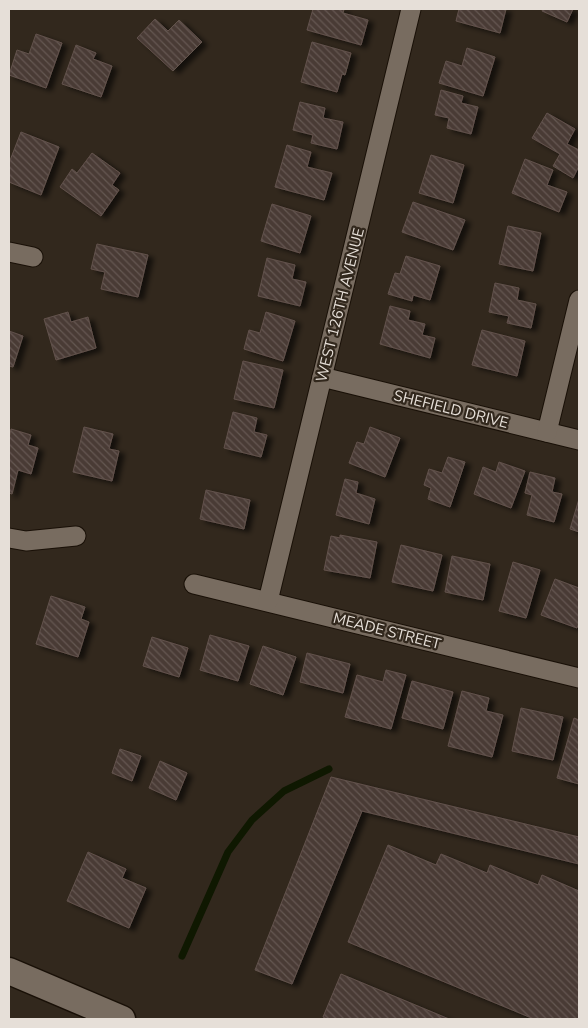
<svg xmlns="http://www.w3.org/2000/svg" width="588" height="1028" font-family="'Nunito Sans',sans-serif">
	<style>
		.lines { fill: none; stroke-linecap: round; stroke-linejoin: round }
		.stream { stroke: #0f1801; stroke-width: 7 }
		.building { fill: url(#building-back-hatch); stroke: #62524c; filter: url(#shadow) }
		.street-casing { stroke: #191007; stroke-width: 21 }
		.secondary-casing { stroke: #191007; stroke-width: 29 }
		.street { stroke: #786c60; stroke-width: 19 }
		.secondary { stroke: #786c60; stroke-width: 26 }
		.labels { text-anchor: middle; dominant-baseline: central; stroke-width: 4.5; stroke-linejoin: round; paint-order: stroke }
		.street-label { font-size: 15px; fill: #e6dfd8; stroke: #32281d }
	</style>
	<defs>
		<pattern id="building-back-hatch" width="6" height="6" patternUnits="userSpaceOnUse" patternTransform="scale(1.25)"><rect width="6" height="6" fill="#4a3b35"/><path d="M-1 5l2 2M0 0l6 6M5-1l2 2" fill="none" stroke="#645752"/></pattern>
		<filter id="shadow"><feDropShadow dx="5.5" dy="3" stdDeviation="2.5" flood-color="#0009"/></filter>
	</defs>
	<rect width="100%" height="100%" fill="#32281d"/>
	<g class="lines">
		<!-- stream -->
		<path class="stream" d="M182,956L228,852L252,820L284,791L329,769"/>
	</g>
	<!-- building -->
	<g class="building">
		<path d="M313,9H344L343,13L368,20L361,45L307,30Z"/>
		<path d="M459,9H506L500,33L456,21Z"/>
		<path d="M543,9H573L567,22L542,11Z"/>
		<path d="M155,19L168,31L179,20L202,42L173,71L137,38Z"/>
		<path d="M36,34L62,43L46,88L9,75L17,50L29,54Z"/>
		<path d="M312,42L351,53L345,75L342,74L337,92L301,82Z"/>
		<path d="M76,45L96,53L93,59L112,66L101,97L62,84Z"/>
		<path d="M467,48L495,57L483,96L439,83L446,61L462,66Z"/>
		<path d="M441,90L463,96L461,103L478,107L471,134L447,128L449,118L435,115Z"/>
		<path d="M300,102L325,108L323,118L343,122L337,149L311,143L313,135L293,130Z"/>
		<path d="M547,113L575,129L567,144L579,150V166L573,178L553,166L560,154L532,138Z"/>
		<path d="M21,132L59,147L41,195L9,182V163Z"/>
		<path d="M287,145L311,152L307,167L332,173L324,200L275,187Z"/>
		<path d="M92,153L120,173L112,185L119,190L101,216L60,187L72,169L77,173Z"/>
		<path d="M431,155L464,165L453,203L419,193Z"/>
		<path d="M525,159L553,170L547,185L567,192L559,212L512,193Z"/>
		<path d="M413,202L465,220L453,250L402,232Z"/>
		<path d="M272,204L311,216L300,253L261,241Z"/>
		<path d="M508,226L541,233L533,271L499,264Z"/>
		<path d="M97,244L148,255L138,297L101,289L105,272L91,269Z"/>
		<path d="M406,256L440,266L430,300L413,295L412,301L388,294L395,273L400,274Z"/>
		<path d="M267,258L295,265L292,279L306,282L300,306L258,296Z"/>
		<path d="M495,283L519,288L517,300L536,304L531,328L507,323L509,316L489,312Z"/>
		<path d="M390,306L410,311L408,320L425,324L422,335L435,338L430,358L380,344Z"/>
		<path d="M68,312L71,322L88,317L96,348L56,360L44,319Z"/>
		<path d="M266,312L295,321L283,361L244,349L249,330L260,333Z"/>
		<path d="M482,330L525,341L517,376L472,365Z"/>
		<path d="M9,331L23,336L13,367L9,366Z"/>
		<path d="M243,361L283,370L274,408L234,399Z"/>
		<path d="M233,412L257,418L254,432L267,435L261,457L224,448Z"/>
		<path d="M84,427L113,434L109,449L119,451L112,481L73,472Z"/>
		<path d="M370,427L400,438L385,477L349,463L357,442L364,444Z"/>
		<path d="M11,429L31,435L28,445L38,448L31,474L18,470L12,494L9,493V439Z"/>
		<path d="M448,457L465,462L450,507L428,499L431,488L424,485L429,469L442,473Z"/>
		<path d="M499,462L525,471L511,508L474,494L483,467L496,472Z"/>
		<path d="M530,472L555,478L552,492L562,494L554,522L527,515L532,495L525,493Z"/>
		<path d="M345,479L358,482L356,493L375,499L369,524L336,515Z"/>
		<path d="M206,490L250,500L244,529L200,519Z"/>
		<path d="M579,499V532L570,529Z"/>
		<path d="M340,535L377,542L370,578L324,570L331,536L340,538Z"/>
		<path d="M401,545L442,555L433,591L392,582Z"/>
		<path d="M452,556L490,564L483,600L445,592Z"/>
		<path d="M513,562L540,570L526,618L499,611Z"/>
		<path d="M555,579L579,588V623L577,628L541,615Z"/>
		<path d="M51,596L85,607L81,619L89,622L78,657L36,644Z"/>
		<path d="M210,635L249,646L238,681L200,670Z"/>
		<path d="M152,637L188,648L179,677L143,666Z"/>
		<path d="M263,646L296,657L283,695L250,684Z"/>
		<path d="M307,653L350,664L343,693L300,682Z"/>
		<path d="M386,670L406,675L391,729L345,717L357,675L383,682Z"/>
		<path d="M412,681L453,692L443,729L402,718Z"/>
		<path d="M462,691L489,698L486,711L503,715L492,757L448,746Z"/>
		<path d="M521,708L563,717L553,760L512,751Z"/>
		<path d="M574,718L579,720V784L557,778Z"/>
		<path d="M120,749L141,756L132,781L112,773Z"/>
		<path d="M160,761L187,773L176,800L149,788Z"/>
		<path d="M331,777L579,837V864L362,811L292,984L255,970Z"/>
		<path d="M388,845L436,865L441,854L487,873L490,865L538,885L542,875L579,891V1019H534L348,942Z"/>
		<path d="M88,852L126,869L122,878L146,888L129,928L67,901Z"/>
		<path d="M341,974L449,1019H327L323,1017Z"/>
	</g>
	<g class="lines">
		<defs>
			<g id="street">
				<path d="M9,252L33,257"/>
				<path d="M322,377L579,440"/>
				<path d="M547,432L579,300"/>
				<path d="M9,538L26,541L76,536"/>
				<path d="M194,584L579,678"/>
				<path d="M268,601L411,9"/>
			</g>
			<path id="secondary" d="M9,971L122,1019"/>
		</defs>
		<!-- street casing -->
		<use href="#street" class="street-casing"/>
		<!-- secondary casing -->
		<use href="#secondary" class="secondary-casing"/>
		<!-- street -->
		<use href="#street" class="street"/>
		<!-- secondary -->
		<use href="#secondary" class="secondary"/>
	</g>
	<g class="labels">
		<!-- street labels -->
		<g class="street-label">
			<text transform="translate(340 305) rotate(-76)">WEST 126TH AVENUE</text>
			<text transform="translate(451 409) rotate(14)">SHEFIELD DRIVE</text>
			<text transform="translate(387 631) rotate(14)">MEADE STREET</text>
		</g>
	</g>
	<!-- border -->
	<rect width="588" height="1028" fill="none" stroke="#e6dfd8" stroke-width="20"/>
</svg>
